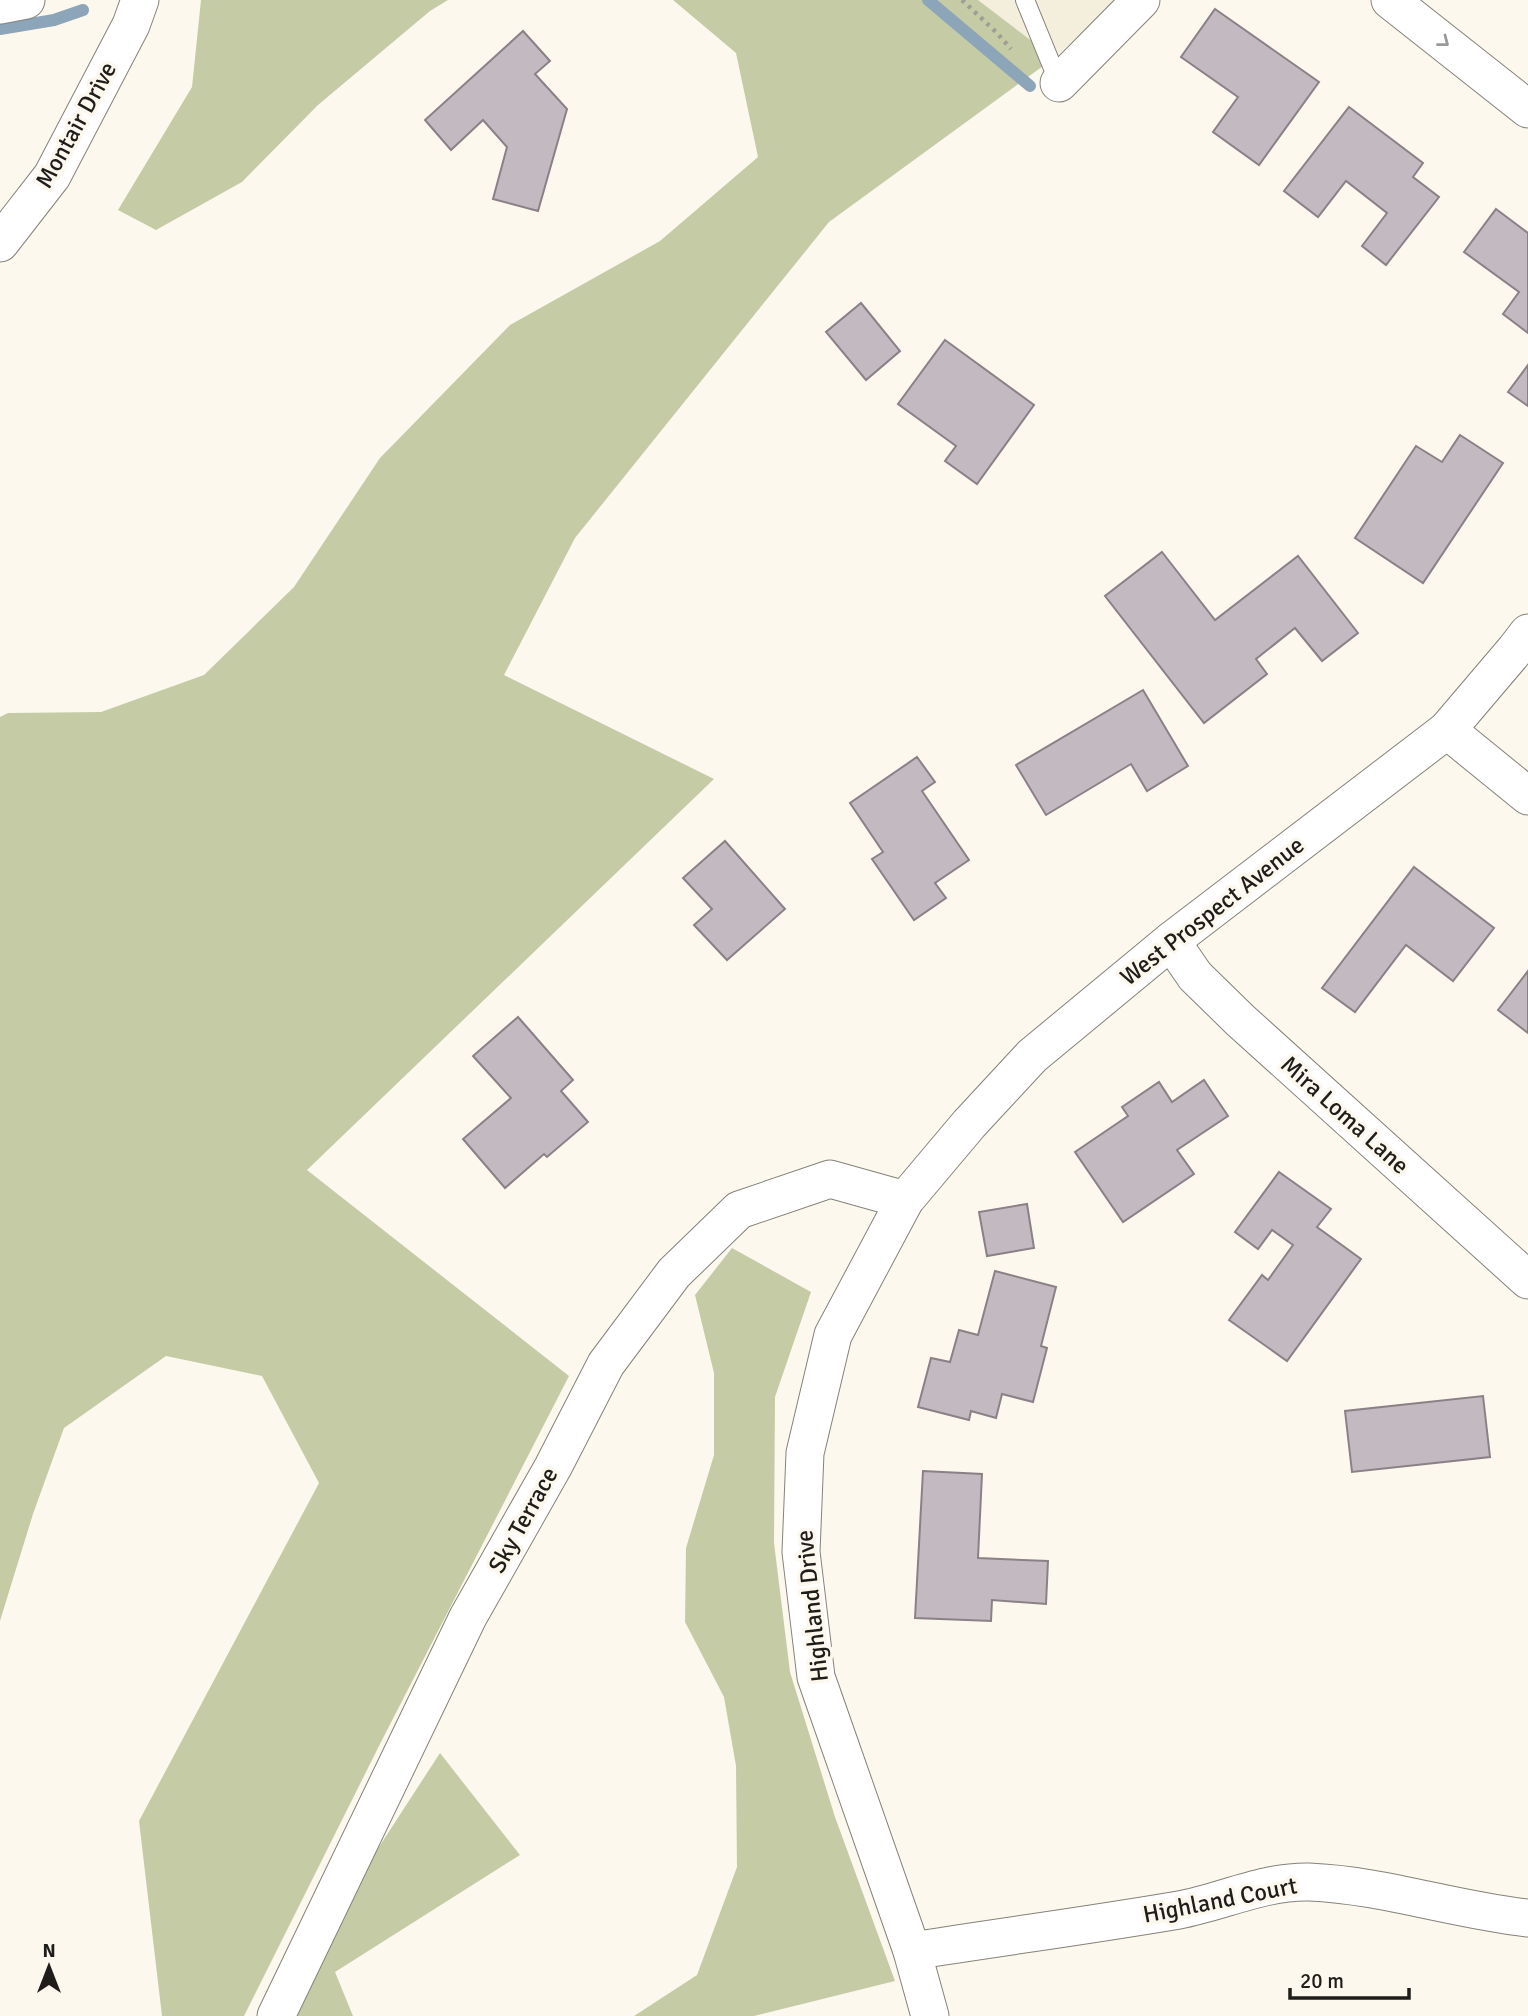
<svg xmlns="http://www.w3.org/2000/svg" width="1528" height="2016" font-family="Signika,sans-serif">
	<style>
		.built { fill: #f4eedc }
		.green { fill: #c5cca5 }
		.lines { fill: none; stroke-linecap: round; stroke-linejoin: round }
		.stream { stroke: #8da5b8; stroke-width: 12 }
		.building { fill: #c3b9c0; stroke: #8a8187; stroke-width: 2 }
		.lane-casing { stroke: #858279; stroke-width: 20 }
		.street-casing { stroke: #858279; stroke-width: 39 }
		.path { stroke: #a19e97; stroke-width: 4.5; stroke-dasharray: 3.5 5; stroke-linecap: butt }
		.lane { stroke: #fff; stroke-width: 18 }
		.street { stroke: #fff; stroke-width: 37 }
		.oneway { stroke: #9a9998 }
		.labels { text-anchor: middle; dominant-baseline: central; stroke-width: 7; stroke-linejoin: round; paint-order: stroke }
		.street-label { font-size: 24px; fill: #1e1d19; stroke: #fcf8ee }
	</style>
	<rect width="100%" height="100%" fill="#fcf8ee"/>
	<!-- built -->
	<path class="built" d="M978,0H1118L1054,58Z"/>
	<!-- green -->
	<g class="green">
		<path d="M201,0H448L430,11L318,105L242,182L156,230L118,210L192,87Z"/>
		<path d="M673,0H978L1054,58L829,222L575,538L504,675L714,779L307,1170L569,1376L380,1744L244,2016H162L139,1821L319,1483L262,1376L166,1356L64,1428L33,1514L0,1621V717L8,713L101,712L204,675L294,587L380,458L510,325L660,241L758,157L736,53Z"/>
		<path d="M732,1248L811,1292L775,1397L774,1543L790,1672L835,1817L895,1981L754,2016H634L697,1975L737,1867L736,1766L724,1697L685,1622L686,1548L714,1455V1373L695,1295Z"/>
		<path d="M440,1753L520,1855L335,1972L353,2016H288L351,1890Z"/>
	</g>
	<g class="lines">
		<!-- stream -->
		<g class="stream">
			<path d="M928,0L1030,86"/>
			<path d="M0,29L54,20L83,10"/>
		</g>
	</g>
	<!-- building -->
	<g class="building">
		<path d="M1215,9L1319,82L1259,165L1213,132L1238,97L1181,57Z"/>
		<path d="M523,31L550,61L535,74L567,109L538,211L493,199L507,147L483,120L451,150L425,120Z"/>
		<path d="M1349,107L1423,163L1413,177L1439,197L1386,265L1362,246L1387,213L1346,181L1318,217L1284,191Z"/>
		<path d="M1496,209L1528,233V333L1503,314L1519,292L1464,252Z"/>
		<path d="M861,303L900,351L866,380L826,332Z"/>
		<path d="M945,340L1034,405L977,484L945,461L956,446L898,404Z"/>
		<path d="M1528,365V406L1508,392Z"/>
		<path d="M1460,435L1503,463L1423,583L1355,538L1416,446L1442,462Z"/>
		<path d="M1162,552L1215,620L1298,556L1358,633L1322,661L1295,628L1256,659L1267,674L1204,723L1105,596Z"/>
		<path d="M1143,690L1188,766L1147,791L1131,764L1046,815L1016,765Z"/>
		<path d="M917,757L935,782L922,791L969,860L935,883L946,898L914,920L872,859L883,852L850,803Z"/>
		<path d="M725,841L785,909L727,960L694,925L712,909L683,878Z"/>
		<path d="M1414,867L1494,928L1453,981L1406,945L1355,1012L1322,988Z"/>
		<path d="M1528,971V1033L1498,1010Z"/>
		<path d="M518,1017L573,1080L561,1091L588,1122L547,1157L544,1154L505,1188L463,1139L511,1098L473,1056Z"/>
		<path d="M1204,1080L1228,1116L1177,1150L1194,1174L1123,1222L1075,1152L1128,1116L1122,1107L1159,1082L1172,1102Z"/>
		<path d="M1279,1172L1331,1209L1317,1227L1361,1259L1287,1361L1229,1320L1262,1275L1268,1280L1293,1245L1272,1230L1258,1249L1235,1232Z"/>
		<path d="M1027,1204L1034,1248L987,1256L979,1212Z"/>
		<path d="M995,1271L1056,1287L1041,1346L1047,1348L1033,1402L1002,1394L996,1418L971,1411L969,1420L918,1407L931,1358L950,1362L959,1330L978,1335Z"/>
		<path d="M1483,1396L1490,1457L1352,1472L1345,1411Z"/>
		<path d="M923,1471L982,1474L978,1558L1048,1561L1046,1604L992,1600L991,1621L915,1618Z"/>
	</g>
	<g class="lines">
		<defs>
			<path id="lane" d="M1025,0L1059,83"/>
			<g id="street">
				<path d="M1390,0L1528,109"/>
				<path d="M0,5L26,0"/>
				<path d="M1059,83L1141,0"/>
				<path d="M0,243L52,176L131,25L140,0"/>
				<path d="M1447,730L1528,796"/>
				<path d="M1171,941L1195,976L1240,1020L1528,1280"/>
				<path d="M912,1951C1001,1937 1091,1925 1179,1910C1222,1902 1264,1881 1309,1882C1383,1885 1454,1910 1528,1918"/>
				<path d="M276,2016L468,1617L553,1467L606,1364L674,1273L739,1210L830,1179L905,1200"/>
				<path d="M930,2016L912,1951L816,1677L801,1552L805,1453L833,1335L905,1200L969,1124L1032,1056L1171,941L1447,730L1515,650L1528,633"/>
			</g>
		</defs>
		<!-- lane casing -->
		<use href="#lane" class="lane-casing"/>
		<!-- street casing -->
		<use href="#street" class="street-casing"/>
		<!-- path -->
		<path class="path" d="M962,0L996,32L1011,49"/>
		<!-- lane -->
		<use href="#lane" class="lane"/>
		<!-- street -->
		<use href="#street" class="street"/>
	</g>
	<!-- one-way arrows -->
	<defs><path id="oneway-chevron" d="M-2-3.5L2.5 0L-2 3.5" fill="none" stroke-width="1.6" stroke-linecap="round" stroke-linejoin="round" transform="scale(1.75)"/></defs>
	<use class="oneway" href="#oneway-chevron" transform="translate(1444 42) rotate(38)"/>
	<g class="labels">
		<!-- street labels -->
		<g class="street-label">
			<text transform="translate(76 125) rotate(-61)">Montair Drive</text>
			<text transform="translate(1212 911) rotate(-38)">West Prospect Avenue</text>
			<text transform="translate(1345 1115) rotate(42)">Mira Loma Lane</text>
			<text transform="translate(523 1520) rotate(-61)">Sky Terrace</text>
			<text transform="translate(812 1606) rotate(-96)">Highland Drive</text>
			<text transform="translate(1220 1900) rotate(-11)">Highland Court</text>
		</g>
	</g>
	<!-- north arrow -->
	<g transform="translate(49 1967)" stroke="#fcf8ee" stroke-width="5" paint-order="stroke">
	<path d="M0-5L12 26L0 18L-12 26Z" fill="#1e1d19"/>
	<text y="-10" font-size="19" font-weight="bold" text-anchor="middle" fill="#1e1d19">N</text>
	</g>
	<!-- scale -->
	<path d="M1290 1988v10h119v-10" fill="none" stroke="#1e1d19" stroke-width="3.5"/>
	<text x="1300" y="1988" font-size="21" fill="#1e1d19" stroke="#fcf8ee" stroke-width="5" paint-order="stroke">20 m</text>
</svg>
